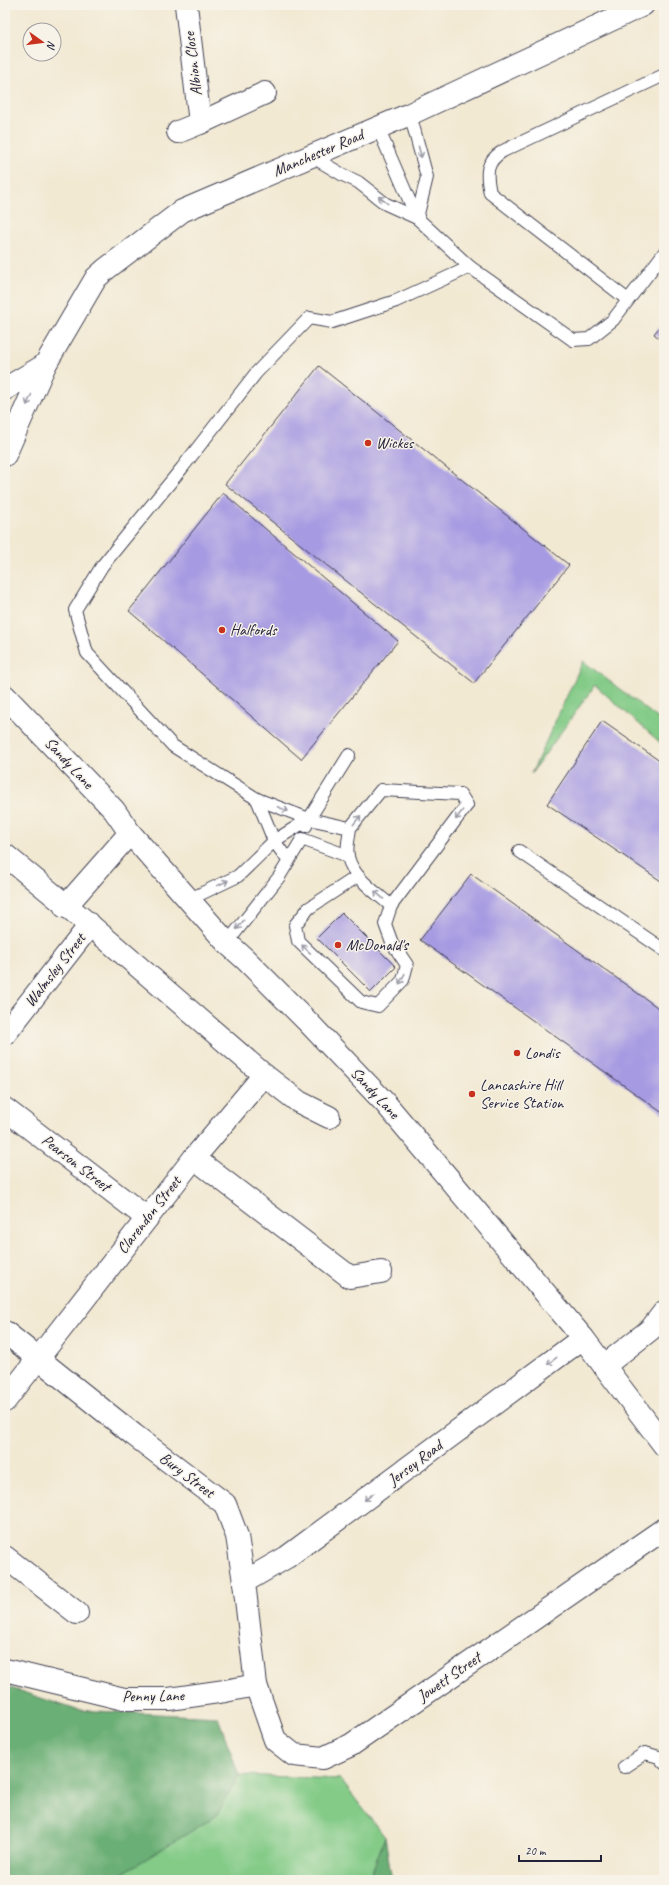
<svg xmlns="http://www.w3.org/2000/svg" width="669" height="1885" font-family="Caveat,sans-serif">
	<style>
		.green { fill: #83cb87; stroke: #527661 }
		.forest { fill: #6aaf74; stroke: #466858 }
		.building { fill: #a69ae2 }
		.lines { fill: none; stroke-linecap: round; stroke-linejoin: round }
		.lane-casing { stroke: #414052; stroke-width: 14 }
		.street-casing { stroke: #414052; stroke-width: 24 }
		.secondary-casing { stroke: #414052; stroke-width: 24 }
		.primary-casing { stroke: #414052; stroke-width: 24 }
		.lane { stroke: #fff; stroke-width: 12 }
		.street { stroke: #fff; stroke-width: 22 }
		.secondary { stroke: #fff; stroke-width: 22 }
		.primary { stroke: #fff; stroke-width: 22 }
		.oneway { stroke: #9c9ca7 }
		.poi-dot { fill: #c8321e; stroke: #f7f3e8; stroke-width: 1.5 }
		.labels { text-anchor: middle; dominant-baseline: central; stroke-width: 3; stroke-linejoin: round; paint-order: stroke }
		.street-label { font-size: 16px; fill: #22223b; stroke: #f7f3e8 }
		.poi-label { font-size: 16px; fill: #22223b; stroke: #f7f3e8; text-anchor: start }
	</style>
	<rect width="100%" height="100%" fill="#f7f3e8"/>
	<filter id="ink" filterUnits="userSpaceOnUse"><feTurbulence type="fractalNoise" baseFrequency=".025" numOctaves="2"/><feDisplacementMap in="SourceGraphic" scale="8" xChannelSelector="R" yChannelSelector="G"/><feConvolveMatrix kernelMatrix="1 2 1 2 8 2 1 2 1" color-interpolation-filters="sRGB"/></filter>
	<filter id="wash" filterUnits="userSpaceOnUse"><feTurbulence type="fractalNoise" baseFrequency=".012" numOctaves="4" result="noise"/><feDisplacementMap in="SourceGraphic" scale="16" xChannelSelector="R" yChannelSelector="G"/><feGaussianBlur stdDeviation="0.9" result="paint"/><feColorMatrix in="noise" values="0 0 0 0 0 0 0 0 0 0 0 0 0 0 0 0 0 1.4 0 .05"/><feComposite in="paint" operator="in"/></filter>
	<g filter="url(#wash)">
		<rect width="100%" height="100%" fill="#f2e9d3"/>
		<!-- green -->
		<g class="green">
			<path d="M583,661L664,723V746L595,685L531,774Z"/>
			<path d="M239,1775L340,1779L385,1837L369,1880H104L113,1879L216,1816Z"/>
		</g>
		<!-- forest -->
		<g class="forest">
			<path d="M5,1686L77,1710L218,1717L239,1775L216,1816L113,1879L5,1880Z"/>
			<path d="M385,1837L392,1880H369Z"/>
		</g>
		<g id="blocks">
			<!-- building -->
			<g class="building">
				<path d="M664,321V342L654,334Z"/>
				<path d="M319,366L569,565L474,683L225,484Z"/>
				<path d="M223,493L398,641L301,759L129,611Z"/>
				<path d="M602,721L664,764V883L547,804Z"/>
				<path d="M471,874L664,1012V1114L420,940Z"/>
				<path d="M342,913L396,967L371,992L317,938Z"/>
			</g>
		</g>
	</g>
	<g filter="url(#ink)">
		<use href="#blocks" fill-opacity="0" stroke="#414052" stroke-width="1"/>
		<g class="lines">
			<defs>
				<g id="lane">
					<path d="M410,114L427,177L417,218"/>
					<path d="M378,128L417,218"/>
					<path d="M311,156L343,175L358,182L386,204L417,218L470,267L573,340L589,339L613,320L664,253"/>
					<path d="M628,300L490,193C486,174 485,162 503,151L664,75"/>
					<path d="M257,799L274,841L288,860"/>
					<path d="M306,826L309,819L349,755"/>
					<path d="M350,828C349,837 346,849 348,857C353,878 376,892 391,906L467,805L460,794L381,790L350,828L309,819L257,799L173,746L87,653L75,610L102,566L182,468L256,373L309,318L332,322L396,301L470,267"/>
					<path d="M519,851L664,950"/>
					<path d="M358,876L309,908L295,925L298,941L361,1002L378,1006L403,980L407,965L392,943L385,924L391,906"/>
					<path d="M188,900L238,876L274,841L309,819"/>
					<path d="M227,943L279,877L302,839L348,856"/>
					<path d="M624,1767L645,1753L659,1757L664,1763"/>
				</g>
				<g id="street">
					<path d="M186,5L200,123L265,93"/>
					<path d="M178,132L200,123"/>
					<path d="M5,855L90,925L264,1075L299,1102L329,1117"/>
					<path d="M65,907L130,833"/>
					<path d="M5,1034L90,925"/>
					<path d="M5,1109L147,1218"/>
					<path d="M194,1158L350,1277L381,1272"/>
					<path d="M5,1332L134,1435L225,1504L237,1536L244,1582L256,1685L275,1740L294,1755L323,1758L351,1745L664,1529"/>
					<path d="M604,1366L651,1329L664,1312"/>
					<path d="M5,1401L194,1158L264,1075"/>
					<path d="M5,1557L77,1613"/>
					<path d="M244,1582L287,1557L583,1338"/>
					<path d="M5,1670L124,1699H169L225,1691L256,1685"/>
				</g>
				<path id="secondary" d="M5,696L114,810L130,833L227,943L245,959L306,1020L386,1104L583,1338L664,1445"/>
				<g id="primary">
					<path d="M5,389L45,365"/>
					<path d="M5,455L45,365L96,278L106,269L182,211L410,114L643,5"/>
				</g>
			</defs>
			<!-- lane casing -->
			<use href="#lane" class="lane-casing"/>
			<!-- street casing -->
			<use href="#street" class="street-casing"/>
			<!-- secondary casing -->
			<use href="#secondary" class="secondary-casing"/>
			<!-- primary casing -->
			<use href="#primary" class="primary-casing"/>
			<!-- lane -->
			<use href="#lane" class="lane"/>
			<!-- street -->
			<use href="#street" class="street"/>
			<!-- secondary -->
			<use href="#secondary" class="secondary"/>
			<!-- primary -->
			<use href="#primary" class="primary"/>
		</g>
		<!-- one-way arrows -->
		<defs><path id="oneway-shaft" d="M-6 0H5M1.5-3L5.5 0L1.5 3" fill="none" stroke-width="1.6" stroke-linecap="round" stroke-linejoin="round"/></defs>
		<g class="oneway">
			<use href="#oneway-shaft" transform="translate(420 152) rotate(75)"/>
			<use href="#oneway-shaft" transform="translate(383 200) rotate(-142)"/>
			<use href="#oneway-shaft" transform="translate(29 400) rotate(114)"/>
			<use href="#oneway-shaft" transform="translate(283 809) rotate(22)"/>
			<use href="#oneway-shaft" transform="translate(459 815) rotate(127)"/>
			<use href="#oneway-shaft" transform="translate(357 820) rotate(-51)"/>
			<use href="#oneway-shaft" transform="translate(223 883) rotate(-26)"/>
			<use href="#oneway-shaft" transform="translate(379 895) rotate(-139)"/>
			<use href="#oneway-shaft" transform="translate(240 925) rotate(129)"/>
			<use href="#oneway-shaft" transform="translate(306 949) rotate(-136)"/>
			<use href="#oneway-shaft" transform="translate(402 979) rotate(118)"/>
			<use href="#oneway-shaft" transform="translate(552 1361) rotate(143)"/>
			<use href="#oneway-shaft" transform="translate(369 1497) rotate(143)"/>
		</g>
	</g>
	<!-- markers -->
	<g class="poi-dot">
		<circle cx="368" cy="443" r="4"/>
		<circle cx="222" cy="630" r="4"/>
		<circle cx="338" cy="945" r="4"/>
		<circle cx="517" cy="1053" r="4"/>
		<circle cx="472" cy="1094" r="4"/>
	</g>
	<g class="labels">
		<!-- street labels -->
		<g class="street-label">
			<text transform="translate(193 64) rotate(-97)">Albion Close</text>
			<text transform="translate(318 153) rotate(-23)">Manchester Road</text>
			<text transform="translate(69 763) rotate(47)">Sandy Lane</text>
			<text transform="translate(55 970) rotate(-52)">Walmsley Street</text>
			<text transform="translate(375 1093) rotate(47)">Sandy Lane</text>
			<text transform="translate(76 1163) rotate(38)">Pearson Street</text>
			<text transform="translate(149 1215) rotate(-52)">Clarendon Street</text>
			<text transform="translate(415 1463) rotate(-37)">Jersey Road</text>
			<text transform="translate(187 1475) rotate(37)">Bury Street</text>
			<text transform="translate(449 1677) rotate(-35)">Jowett Street</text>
			<text transform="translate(153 1696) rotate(-1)">Penny Lane</text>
		</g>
		<!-- poi labels -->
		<g class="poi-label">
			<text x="376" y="443">Wickes</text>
			<text x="230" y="630">Halfords</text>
			<text x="346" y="945">McDonald's</text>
			<text x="525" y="1053">Londis</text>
			<text x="480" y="1085">Lancashire Hill<tspan x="480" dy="18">Service Station</tspan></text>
		</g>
	</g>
	<!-- margin -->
	<rect width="669" height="1885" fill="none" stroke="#f7f3e8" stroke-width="20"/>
	<!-- north arrow -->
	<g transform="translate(42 42) rotate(104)"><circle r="19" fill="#f7f3e8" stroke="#a29fa3"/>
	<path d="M0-3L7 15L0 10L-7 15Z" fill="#c8321e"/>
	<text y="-6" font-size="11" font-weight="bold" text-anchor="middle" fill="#22223b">N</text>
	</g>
	<!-- scale -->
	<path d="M519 1855v6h82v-6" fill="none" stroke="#22223b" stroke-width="2"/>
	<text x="525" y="1855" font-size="12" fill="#22223b" stroke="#f7f3e8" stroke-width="3" paint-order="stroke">20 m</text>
</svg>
